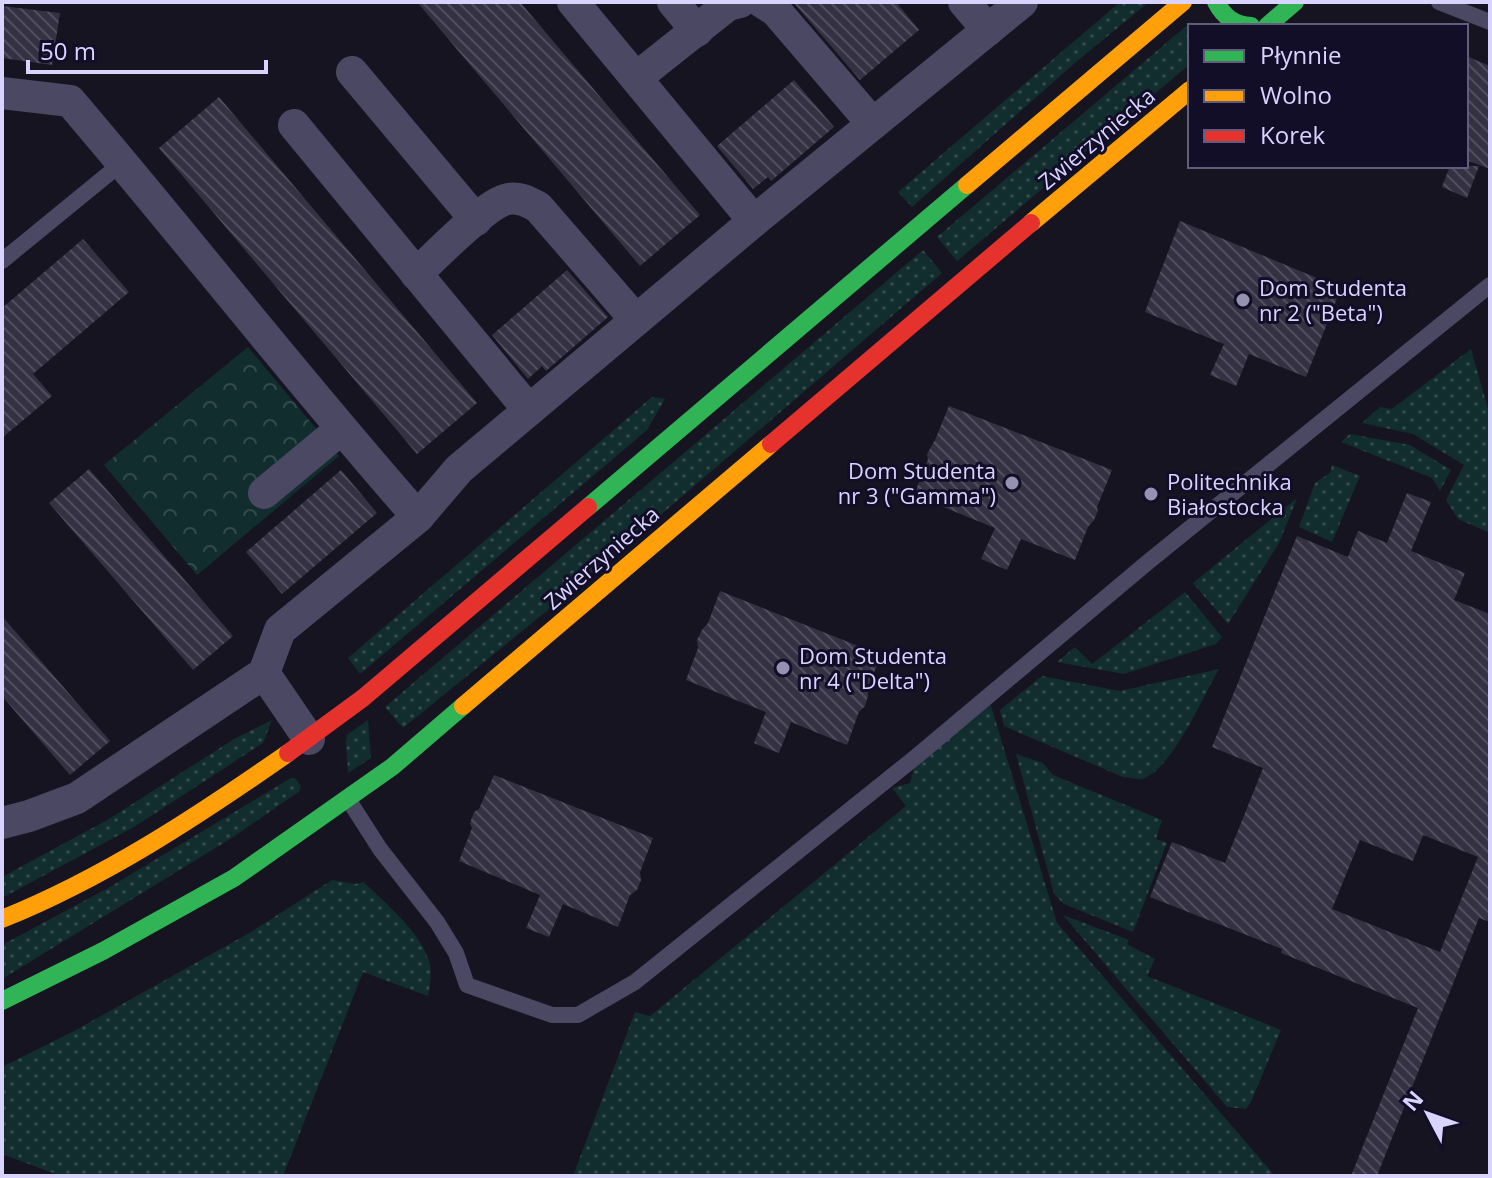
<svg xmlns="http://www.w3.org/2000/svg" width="1492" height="1178" font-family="'Open Sans',sans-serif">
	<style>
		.green { fill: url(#green-dots) }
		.forest { fill: url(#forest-crowns) }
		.building { fill: url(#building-back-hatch); fill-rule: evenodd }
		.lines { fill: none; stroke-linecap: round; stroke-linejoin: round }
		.lane { stroke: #4a4862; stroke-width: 16 }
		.street { stroke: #4a4862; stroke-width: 32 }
		.fast { stroke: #30b455; stroke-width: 18 }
		.slow { stroke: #ff9f0a; stroke-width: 18 }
		.jam { stroke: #e5322d; stroke-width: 18 }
		.poi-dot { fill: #9591b1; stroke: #130e27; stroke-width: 3 }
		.labels { text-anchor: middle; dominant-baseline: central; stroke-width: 6; stroke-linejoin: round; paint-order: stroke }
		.street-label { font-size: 22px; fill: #d9d4ff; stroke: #130e27 }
		.poi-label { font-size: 22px; fill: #d9d4ff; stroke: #130e27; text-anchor: start }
	</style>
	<defs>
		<pattern id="green-dots" width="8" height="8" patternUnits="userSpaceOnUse" patternTransform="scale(2)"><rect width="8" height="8" fill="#122d2e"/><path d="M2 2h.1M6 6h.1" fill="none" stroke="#344b4d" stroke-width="1.8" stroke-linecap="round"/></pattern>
		<pattern id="forest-crowns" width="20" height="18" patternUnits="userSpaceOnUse" patternTransform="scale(2)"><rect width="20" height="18" fill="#122d2e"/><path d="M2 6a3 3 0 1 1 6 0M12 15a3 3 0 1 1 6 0" fill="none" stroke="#344b4d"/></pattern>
		<pattern id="building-back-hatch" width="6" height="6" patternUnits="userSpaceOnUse" patternTransform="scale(2)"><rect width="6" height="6" fill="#343143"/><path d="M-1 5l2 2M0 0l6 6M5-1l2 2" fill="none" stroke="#514e5f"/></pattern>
	</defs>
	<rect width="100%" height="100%" fill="#161421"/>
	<!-- green -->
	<g class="green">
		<path d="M1120,2H1149L1076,62L912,207L898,192Z"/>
		<path d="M1191,22L1194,26H1190V64L957,261L937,237Z"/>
		<path d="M923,250L942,273L586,579L403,728L385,707Z"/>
		<path d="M1471,349L1490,416V533L1458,519L1446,500L1464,465L1413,434L1362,423L1380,407L1392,409Z"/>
		<path d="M652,397L665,399L647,430L360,674L348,658Z"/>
		<path d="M1350,434L1410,445L1451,470L1440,491L1432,478L1341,442Z"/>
		<path d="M1332,465L1360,476L1332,542L1299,527L1315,483L1330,473Z"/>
		<path d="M1297,498L1279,543L1228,624L1193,583Z"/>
		<path d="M1185,592L1222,637L1216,644L1124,674L1057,662L1075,647L1092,664Z"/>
		<path d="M1219,669C1204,695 1171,771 1142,779C1137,780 1129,777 1123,777L1004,726L1000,710L1042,676L1120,691Z"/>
		<path d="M988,696L1057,923L1275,1176H573L635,1012L650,1016L906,806L892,788L910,783L917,756Z"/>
		<path d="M272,720L263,743L134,827L2,898V877L109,819L234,739Z"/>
		<path d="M368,720L371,758L348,773L346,741L347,735Z"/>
		<path d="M1016,754L1043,763L1053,775L1162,820L1156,839L1167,843L1133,932L1064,904L1054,894Z"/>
		<path d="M291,778H295L301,786L299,792L294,795L230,839L2,979V945L110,887Z"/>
		<path d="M332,880L355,884L364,882C385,904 423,933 430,965C432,975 430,985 428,996L363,972L283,1176H61L2,1154V1067L74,1031L251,932Z"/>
		<path d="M1063,915L1129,940L1127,944L1155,959L1147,976L1281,1030L1251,1102L1246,1109L1227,1107Z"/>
	</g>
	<!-- forest -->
	<path class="forest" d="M248,347L339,456L197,575L104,465Z"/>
	<!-- building -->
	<g class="building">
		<path d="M417,2H520L700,215L640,266Z"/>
		<path d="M793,2H896L919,30L860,80Z"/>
		<path d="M2,6L60,13L52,65L2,58Z"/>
		<path d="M1466,56L1490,66V169L1466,160Z"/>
		<path d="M794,80L834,127L771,181L768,177L753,189L717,146Z"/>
		<path d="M219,97L477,403L417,454L159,148Z"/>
		<path d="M1450,166H1479L1467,198L1442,187Z"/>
		<path d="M1180,221L1341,288L1306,377L1249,354L1236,386L1210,375L1224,344L1145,312Z"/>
		<path d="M83,239L129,292L33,374L52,396L2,438V308Z"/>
		<path d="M567,270L608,317L546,371L542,366L528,379L492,335Z"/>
		<path d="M949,406L1112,470L1097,507L1098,511L1094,520L1088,527L1075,560L1021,539L1007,570L981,559L995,528L914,495L928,459L927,454L935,440Z"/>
		<path d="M89,469L233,636L193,670L49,503Z"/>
		<path d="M341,470L377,513L282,594L246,552Z"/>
		<path d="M1407,493L1431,502L1411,551L1465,573L1454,600L1490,614V922L1479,918L1377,1176H1351L1418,1008L1281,953L1282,949L1150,897L1172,842L1225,863L1263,768L1212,747L1297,536L1348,557L1358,531L1387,543ZM1423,835L1478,857L1440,952L1332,909L1360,840L1413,861Z"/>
		<path d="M720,591L881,655L868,688V696L865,706L859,712L847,745L791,722L779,753L766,748L754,743L766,712L686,680L698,648L697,640L702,630L708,623Z"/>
		<path d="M2,616L110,741L70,775L2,696Z"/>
		<path d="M494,775L653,838L640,872L641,880L637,890L630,895L618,927L563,904L549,937L526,928L540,895L459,861L472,828L470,823L474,812L479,809Z"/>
	</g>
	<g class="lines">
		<!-- lane -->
		<g class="lane">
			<path d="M1439,2L1490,22"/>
			<path d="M2,261L123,162"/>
			<path d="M348,799L380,849L437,922L456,953L467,985L552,1015H578L635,982L917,756L1148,562L1490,285"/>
		</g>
		<!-- street -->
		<g class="street">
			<path d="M573,2L754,221"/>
			<path d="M673,2L697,31"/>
			<path d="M762,2L776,11L872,123"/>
			<path d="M964,2L988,30"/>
			<path d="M352,72L476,220"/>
			<path d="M636,78L728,5L740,2"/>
			<path d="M2,93L70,101C187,238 298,381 418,517"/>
			<path d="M294,125L523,403L528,411"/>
			<path d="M416,274C435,257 487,202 508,199C520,197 528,202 538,207L636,320"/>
			<path d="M264,493L341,429"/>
			<path d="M264,673L309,739"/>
			<path d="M2,823L29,816L77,798L264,673L280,630L418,517L459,469L754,221L1022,2"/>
		</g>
		<!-- fast -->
		<g class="fast">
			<path d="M1216,2C1224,17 1234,25 1251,26"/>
			<path d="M1267,26L1295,2"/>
			<path d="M588,507L967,185"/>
			<path d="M2,1001L103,951L234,878L392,767L463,706"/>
		</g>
		<!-- slow -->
		<g class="slow">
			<path d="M967,185L1183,2"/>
			<path d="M1031,223L1190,90"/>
			<path d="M463,706L771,444"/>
			<path d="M2,919C104,878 198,816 288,753"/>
		</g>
		<!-- jam -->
		<g class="jam">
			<path d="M771,444L1031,223"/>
			<path d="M288,753L363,698L588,507"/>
		</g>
	</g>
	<!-- markers -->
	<g class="poi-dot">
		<circle cx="1243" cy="300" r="8"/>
		<circle cx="1012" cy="483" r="8"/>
		<circle cx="1151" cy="494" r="8"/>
		<circle cx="783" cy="668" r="8"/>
	</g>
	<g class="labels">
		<!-- street labels -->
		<g class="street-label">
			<text transform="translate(1096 138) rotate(-40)">Zwierzyniecka</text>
			<text transform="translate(601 557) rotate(-41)">Zwierzyniecka</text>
		</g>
		<!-- poi labels -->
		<g class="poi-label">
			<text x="1259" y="287">Dom Studenta<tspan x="1259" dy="25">nr 2 ("Beta")</tspan></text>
			<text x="996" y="470" text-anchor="end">Dom Studenta<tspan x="996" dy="25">nr 3 ("Gamma")</tspan></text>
			<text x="1167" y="481">Politechnika<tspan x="1167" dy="25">Białostocka</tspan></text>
			<text x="799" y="655">Dom Studenta<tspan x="799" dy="25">nr 4 ("Delta")</tspan></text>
		</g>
	</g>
	<!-- border -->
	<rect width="1492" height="1178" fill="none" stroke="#d9d4ff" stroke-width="8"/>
	<!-- legend -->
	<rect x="1188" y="24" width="280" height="144" fill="#130e27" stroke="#625d7d" stroke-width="2"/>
	<rect x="1204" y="50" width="40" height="12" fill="#30b455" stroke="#625d7d" stroke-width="2"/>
	<text x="1260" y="64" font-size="24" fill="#d9d4ff">Płynnie</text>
	<rect x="1204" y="90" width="40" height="12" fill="#ff9f0a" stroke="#625d7d" stroke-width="2"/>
	<text x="1260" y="104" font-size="24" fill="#d9d4ff">Wolno</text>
	<rect x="1204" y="130" width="40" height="12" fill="#e5322d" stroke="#625d7d" stroke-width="2"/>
	<text x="1260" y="144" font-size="24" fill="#d9d4ff">Korek</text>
	<!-- north arrow -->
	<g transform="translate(1428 1114) rotate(311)" stroke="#130e27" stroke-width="6" paint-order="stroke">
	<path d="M0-6L14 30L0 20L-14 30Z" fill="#d9d4ff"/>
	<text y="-12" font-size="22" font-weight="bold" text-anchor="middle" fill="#d9d4ff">N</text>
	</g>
	<!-- scale -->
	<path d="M28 60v12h238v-12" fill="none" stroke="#d9d4ff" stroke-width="4"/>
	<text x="40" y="60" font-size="24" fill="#d9d4ff" stroke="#130e27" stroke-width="6" paint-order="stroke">50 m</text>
</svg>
